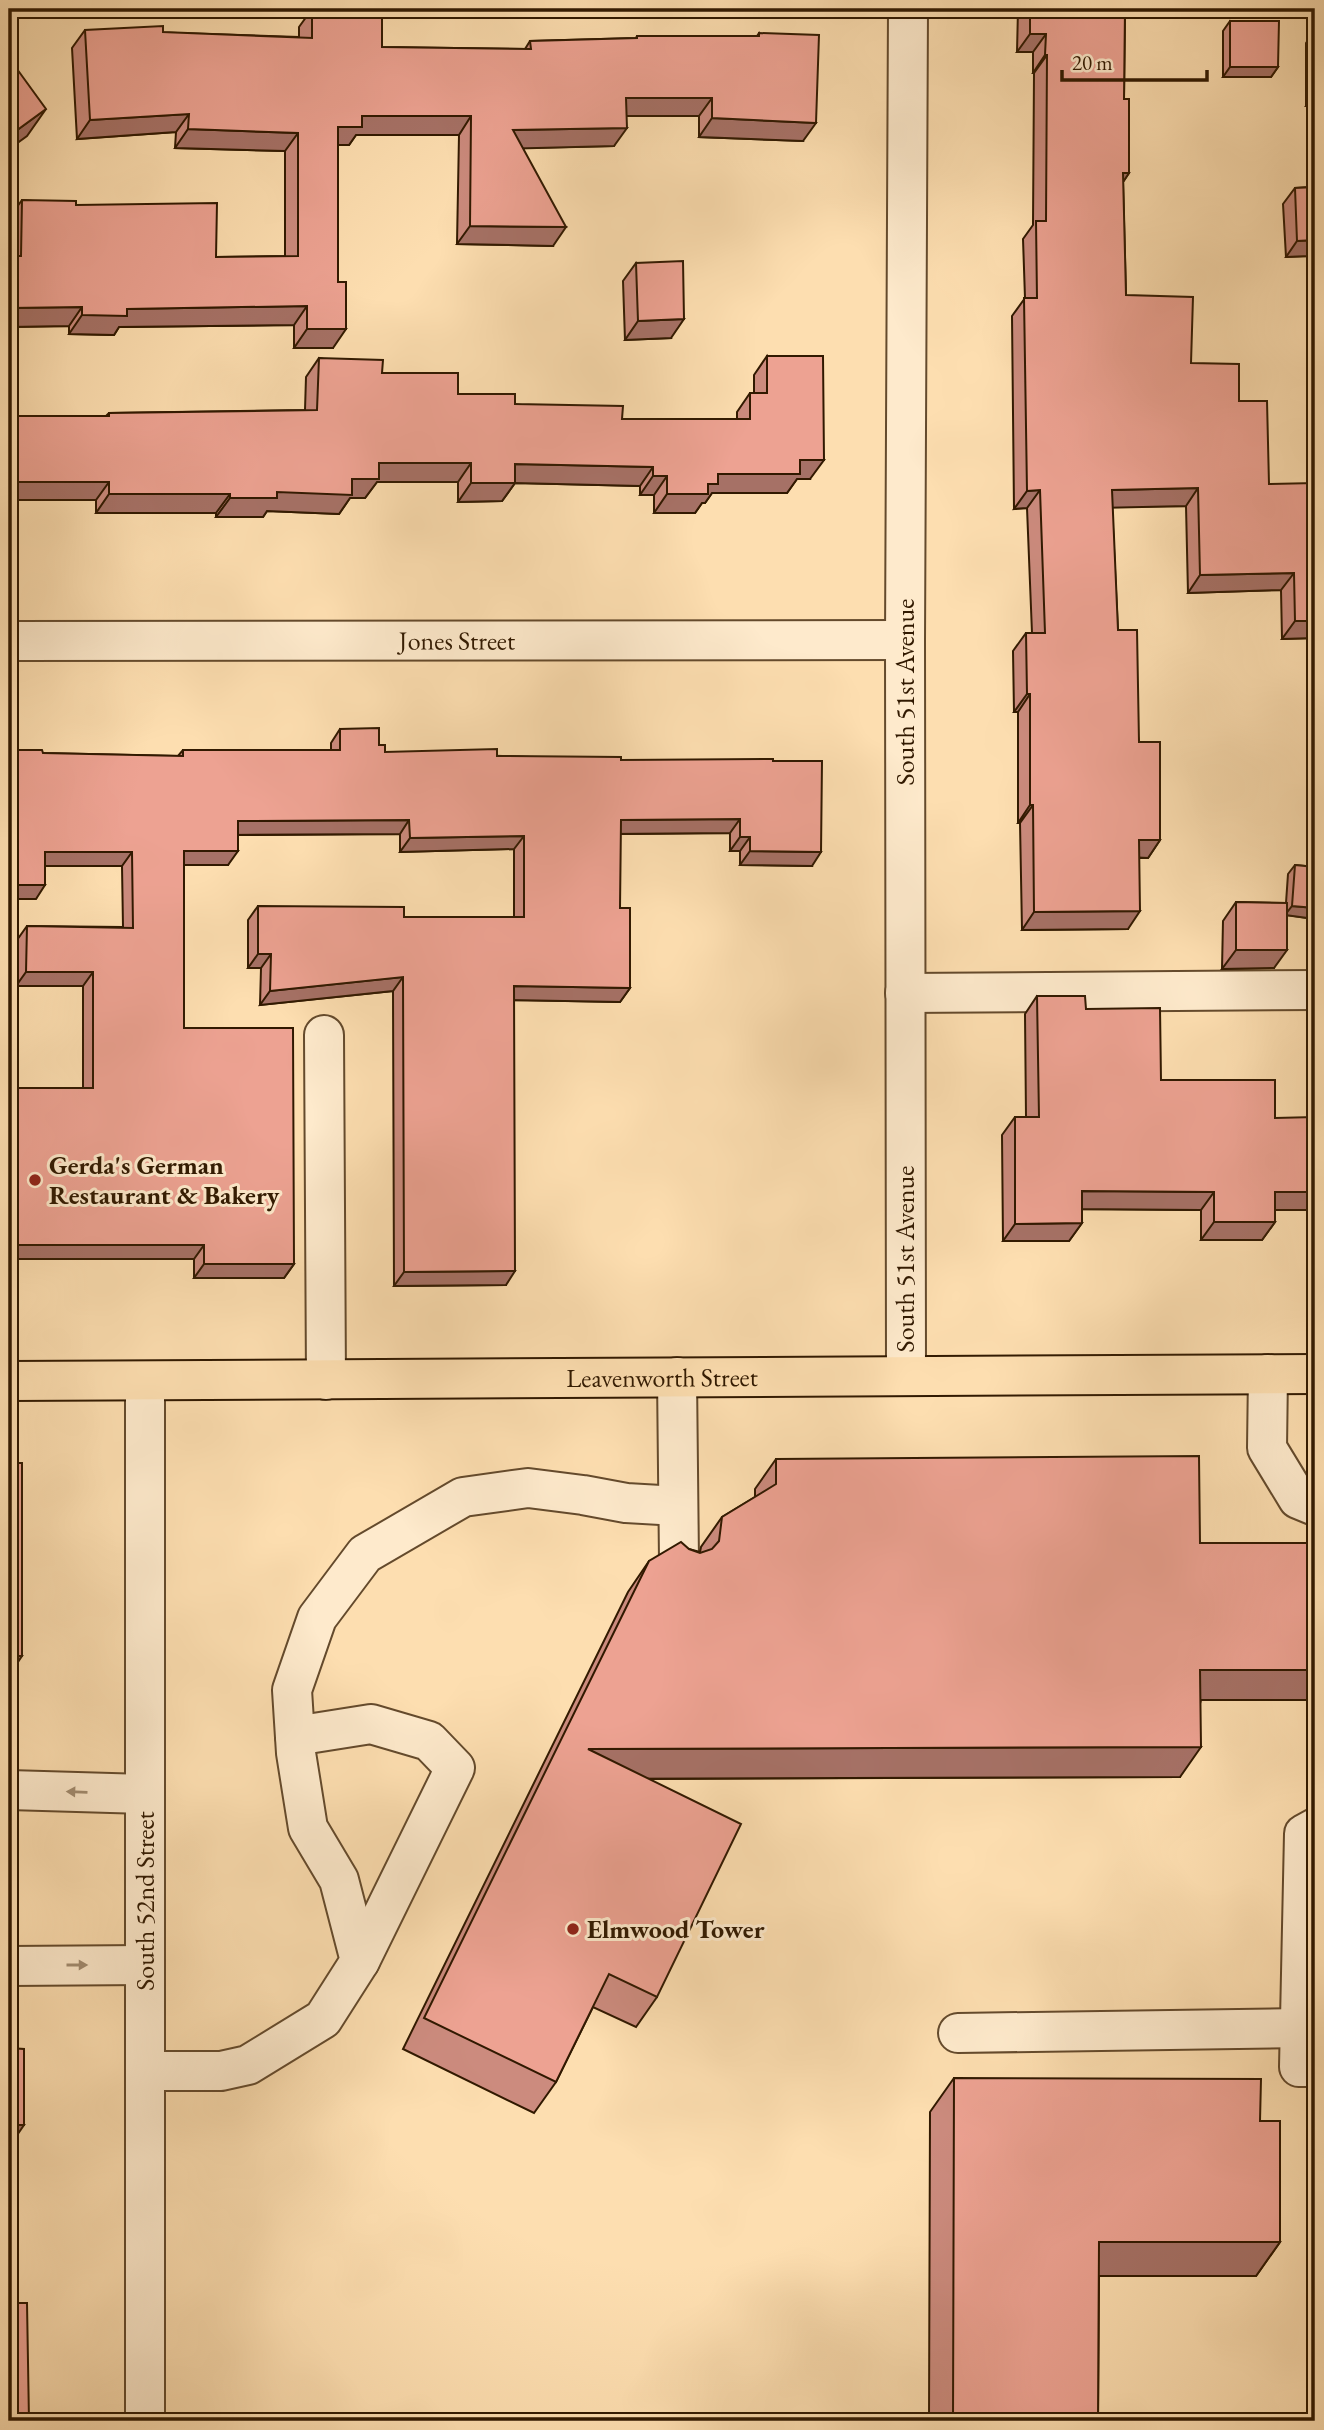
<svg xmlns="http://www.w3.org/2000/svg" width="1324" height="2430" font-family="'EB Garamond',serif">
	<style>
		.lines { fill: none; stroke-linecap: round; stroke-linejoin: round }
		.minor-casing { stroke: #644a2c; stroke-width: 42 }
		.major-casing { stroke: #311900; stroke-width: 42 }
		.minor { stroke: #feeacc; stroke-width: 38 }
		.major { stroke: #fddeb0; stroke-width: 38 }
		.wall { fill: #cc8b7e; stroke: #311900; stroke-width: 2 }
		.shaded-wall { fill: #a67166; stroke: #311900; stroke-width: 2 }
		.building { fill: #eda292; stroke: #311900; stroke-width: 2 }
		.oneway { fill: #a28c70 }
		.poi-dot { fill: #8f2418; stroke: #feeacc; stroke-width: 2.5 }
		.labels { text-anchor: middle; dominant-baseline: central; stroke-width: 6; stroke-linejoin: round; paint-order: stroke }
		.street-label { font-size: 26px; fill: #311900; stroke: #feeacc }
		.poi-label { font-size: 26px; font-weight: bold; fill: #311900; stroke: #feeacc; text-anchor: start }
	</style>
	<rect width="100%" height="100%" fill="#fddeb0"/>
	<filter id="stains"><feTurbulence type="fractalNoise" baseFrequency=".00286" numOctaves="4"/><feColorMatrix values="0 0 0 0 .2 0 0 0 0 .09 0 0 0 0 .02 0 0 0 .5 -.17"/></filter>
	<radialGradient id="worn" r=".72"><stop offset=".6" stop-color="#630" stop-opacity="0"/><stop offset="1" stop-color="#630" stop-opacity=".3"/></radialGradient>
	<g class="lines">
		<defs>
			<g id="minor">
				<path id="s1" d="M9,641L905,640"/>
				<path d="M905,993L1315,990"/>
				<path d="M324,1035L326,1380"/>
				<path d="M1268,1374L1267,1448L1298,1499L1315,1506"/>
				<path d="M906,1376L905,640L908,9"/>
				<path d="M677,1377L679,1561"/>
				<path d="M145,1381V2421"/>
				<path d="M295,1736L371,1724L429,1741L455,1768L360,1961"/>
				<path d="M9,1790L145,1794"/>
				<path d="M1315,1828L1304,1834L1299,2067H1315"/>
				<path d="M9,1966L145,1965"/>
				<path d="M958,2033L1300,2028"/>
				<path d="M145,2071H221L248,2065L323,2019L360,1961L339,1880L308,1828L296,1753L292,1690L317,1618L365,1554L463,1497L528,1488L583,1495L626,1503L678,1506"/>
			</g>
			<g id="major">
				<path id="s2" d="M9,1381L1315,1374"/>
			</g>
		</defs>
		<!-- minor casing -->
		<use href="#minor" class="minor-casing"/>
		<!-- major casing -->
		<use href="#major" class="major-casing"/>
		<!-- minor -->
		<use href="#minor" class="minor"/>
		<!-- major -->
		<use href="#major" class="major"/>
	</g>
	<!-- wall -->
	<g class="wall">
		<path d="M312,9L382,47L525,49L530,41L636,38L637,36H757L759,33L803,141L699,137V116H626L614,146L523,148L553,246L457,244L459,135H356L349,145H338L333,348H294V325L119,327L114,335L69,334V326L9,327V218L22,200L76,205L216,257L285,256V151L175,148L176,132L77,139L72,48L85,30L299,37V27Z"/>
		<path d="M1018,9H1125L1124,99L1129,173L1123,182L1126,295L1191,363L1239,401L1269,484L1315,638L1282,639L1281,590L1188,593L1186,506L1112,507L1118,630L1139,742L1160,840L1148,858H1139L1128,929L1022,930L1020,823H1018V712H1014L1013,651L1026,633H1032L1027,508L1014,509L1012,316L1025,298L1023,239L1033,225L1034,73H1033V52H1017Z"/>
		<path d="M1230,21L1278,67L1271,77H1223V31Z"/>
		<path d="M1315,30V106H1306V43Z"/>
		<path d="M1315,178V341H1311L1309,256L1286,257L1283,204L1295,188L1309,187Z"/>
		<path d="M636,263L671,338L625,340L623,281Z"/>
		<path d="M767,356L810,479H797L787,493H712L705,503H702L695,513H654V495H640V486L515,483L502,501L458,502V482H377L365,498H350L339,514L267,511L263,517H216V513H96V500H9L106,416L109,413L305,410L306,377L319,358L382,373L458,394L515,404L622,419H737V412L750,393H754V375Z"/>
		<path d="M340,729L379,745L385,752L621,760L773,761L812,866L740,865V851H730V833L620,834V908L630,988L620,1002L514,1000L506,1285L394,1286L393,991L260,1005L261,968H248V920L258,906L404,917H514V849L400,852V834L238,835L228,865H184V1028L294,1264L284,1278H194V1259H9V1088H83V986H16L17,940L27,926L123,927L122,866H45L36,899L43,753L178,756L183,750H331V743Z"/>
		<path d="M1295,865L1315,867V919L1287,915L1274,968L1222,969L1223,921L1236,902L1286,903L1288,874Z"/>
		<path d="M1037,996L1086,1009L1161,1080L1275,1118L1315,1210H1275V1222L1262,1240H1201V1210L1082,1209V1223L1069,1241H1003L1002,1135L1015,1117H1026L1025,1014Z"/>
		<path d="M776,1459L1200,1543L1315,1700H1201L1180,1777L649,1779L657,1997L636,2027L593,2007L556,2082L534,2113L403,2049L628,1592L649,1561L689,1549L700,1552L701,1547L722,1517L755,1497V1489Z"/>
		<path d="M954,2078L1260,2121L1280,2242L1256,2276H1099L1098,2421H929L930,2112Z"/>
	</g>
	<!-- shaded-wall -->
	<g class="shaded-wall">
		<path d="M1030,34H1046L1033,52H1017Z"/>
		<path d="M1045,55H1047L1034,73H1033Z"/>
		<path d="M1230,67H1278L1271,77H1223Z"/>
		<path d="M1315,93V106H1306Z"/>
		<path d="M626,98H712L699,116H613Z"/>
		<path d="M46,109L27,136L9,149V136Z"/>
		<path d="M189,114L176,132L77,139L90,120Z"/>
		<path d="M362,116H471L459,135H356L349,145H325L338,127Z"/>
		<path d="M712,118L816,123L803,141L699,137Z"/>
		<path d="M627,128L614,146L500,149L513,130Z"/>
		<path d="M188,129L298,133L285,151L175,148Z"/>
		<path d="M1123,173H1129L1117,191Z"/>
		<path d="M470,226L566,227L553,246L457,244Z"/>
		<path d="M1315,240V248L1309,256L1286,257L1297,241Z"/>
		<path d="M307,306L294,325L119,327L114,335L69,334L82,315L127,309Z"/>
		<path d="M82,307L69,326L9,327V308Z"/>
		<path d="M684,319L671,338L625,340L638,321Z"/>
		<path d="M307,329H346L333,348H294Z"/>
		<path d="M800,460H824L810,479H797L787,493H712L705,503H702L695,513H654L667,494L708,484L718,474Z"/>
		<path d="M379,463H471L458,482H377L365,498H350L339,514L267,511L263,517H216L230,498L277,492Z"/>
		<path d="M515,464L653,467L640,486L515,483L502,501L458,502L471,483Z"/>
		<path d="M653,476H667L654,495H640Z"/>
		<path d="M9,482H109L96,500H9Z"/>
		<path d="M1198,488L1186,506L1099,508L1112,490Z"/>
		<path d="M1040,490L1027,508L1014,509L1027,491Z"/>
		<path d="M109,494H230L216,513H96Z"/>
		<path d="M1294,573L1281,590L1188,593L1200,575Z"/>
		<path d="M1295,621H1315V638L1282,639Z"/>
		<path d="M1027,694H1030L1018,712H1014Z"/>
		<path d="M1030,805H1033L1020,823H1018Z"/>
		<path d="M740,819L730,833L611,834L621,820Z"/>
		<path d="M409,820L400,834L228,835L238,821Z"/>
		<path d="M524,836L514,849L400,852L410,838Z"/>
		<path d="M740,837H750L740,851H730Z"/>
		<path d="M1139,840H1160L1148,858L1127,857Z"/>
		<path d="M184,851H238L228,865H174Z"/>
		<path d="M750,851L821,852L812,866L740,865Z"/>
		<path d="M45,852H132L122,866H35Z"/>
		<path d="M9,885H45L36,899H9Z"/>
		<path d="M1292,906L1315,908V919L1285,915Z"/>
		<path d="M1140,911L1128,929L1022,930L1034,912Z"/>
		<path d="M1236,950H1287L1274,968L1222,969Z"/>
		<path d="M258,954H271L261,968H248Z"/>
		<path d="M26,972H93L83,986H16Z"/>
		<path d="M403,977L393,991L260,1005L270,991Z"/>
		<path d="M514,986L630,988L620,1002L504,1000Z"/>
		<path d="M1082,1191L1214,1192L1201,1210L1069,1209Z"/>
		<path d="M1275,1192H1315V1210H1262Z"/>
		<path d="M1214,1222H1275L1262,1240H1201Z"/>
		<path d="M1082,1223L1069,1241H1003L1015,1224Z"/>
		<path d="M9,1245H204L194,1259H9Z"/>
		<path d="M204,1264H294L284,1278H194Z"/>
		<path d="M515,1271L506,1285L394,1286L404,1272Z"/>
		<path d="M9,1656H22L16,1665H9Z"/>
		<path d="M1200,1670H1315V1700H1179Z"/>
		<path d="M1201,1747L1180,1777L567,1779L588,1749Z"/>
		<path d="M18,2125H24L11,2144Z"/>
		<path d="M1099,2242H1280L1256,2276H1075Z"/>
	</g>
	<!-- building -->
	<g class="building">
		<path d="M312,9L382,10V47L531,49L530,41L637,38V36H759V33L819,35L816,123L712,118V98H626L627,128L513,130L566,227L470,226L471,116H362V127H338V282H346V329H307V306L127,309V316L82,315V307L9,308V256H21L22,200L76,201V205L217,203L216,257L298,256V133L188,129L189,114L90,120L85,30L163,26V32L312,38Z"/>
		<path d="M1030,9H1125L1124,99H1129V173H1123L1126,295L1193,297L1191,363L1239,364V401H1267L1269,484L1315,483V621H1295L1294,573L1200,575L1198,488L1112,490L1118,630H1137L1139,742H1160V840H1139L1140,911L1034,912L1033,805H1030V694H1027L1026,633H1045L1040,490L1027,491L1024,298H1037L1036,221H1046L1047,55H1045L1046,34H1030Z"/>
		<path d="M1230,21H1279L1278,67H1230Z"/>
		<path d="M9,58L46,109L9,136Z"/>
		<path d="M1315,187V240L1297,241L1295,188Z"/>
		<path d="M683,261L684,319L638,321L636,263Z"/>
		<path d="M767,356H823L824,460H800V474H718V484H708V494H667V476H653V467L515,464V483H471V463H379V479H352V495L277,492V498H230V494H109V482H9V416H109V413L317,410L319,358L383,360L382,373H458V394H515V404L623,406L622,419H750V393H767Z"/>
		<path d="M379,728V745H385V752L497,749V756L621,757V760L773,759V761H822L821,852L750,851V837H740V819L621,820L620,908H630V988L514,986L515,1271L404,1272L403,977L270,991L271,954H258V906L404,907V917H524V836L410,838L409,820L238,821V851H184V1028H293L294,1264H204V1245H9V1088H93V972H26L27,926L133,928L132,852H45V885H9V750H42L43,753L183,756V750H340V729Z"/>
		<path d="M1295,865L1315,867V908L1292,906Z"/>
		<path d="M1236,902L1287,903V950H1236Z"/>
		<path d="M1037,996H1085L1086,1009L1160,1008L1161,1080H1275V1118L1315,1117V1192H1275V1222H1214V1192L1082,1191V1223L1015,1224V1117H1039Z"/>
		<path d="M1199,1456L1200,1543H1315V1670H1200L1201,1747L588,1749L741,1824L657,1997L609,1974L556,2082L424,2018L649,1561L681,1542L689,1549L700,1553L712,1549L719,1541L722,1517L776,1484V1459Z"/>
		<rect x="9" y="1463" width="13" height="193"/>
		<path d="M9,2048L24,2049V2125H18L16,2303H27L29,2421H9Z"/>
		<path d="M954,2078L1261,2079L1260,2121H1280V2242H1099L1098,2421H953Z"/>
	</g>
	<!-- one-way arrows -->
	<defs><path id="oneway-solid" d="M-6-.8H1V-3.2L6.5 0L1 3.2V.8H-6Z" transform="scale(1.75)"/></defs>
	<g class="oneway">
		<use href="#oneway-solid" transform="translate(77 1792) rotate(-178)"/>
		<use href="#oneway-solid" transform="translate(77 1965)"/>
	</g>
	<!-- markers -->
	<g class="poi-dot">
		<circle cx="35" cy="1180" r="7"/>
		<circle cx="573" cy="1929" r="7"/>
	</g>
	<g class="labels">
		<!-- street labels -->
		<g class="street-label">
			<text stroke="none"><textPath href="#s1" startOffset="448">Jones Street</textPath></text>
			<text transform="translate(905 692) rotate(-90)">South 51st Avenue</text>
			<text transform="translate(905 1259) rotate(-90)">South 51st Avenue</text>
			<text stroke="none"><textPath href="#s2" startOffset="653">Leavenworth Street</textPath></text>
			<text transform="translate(145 1901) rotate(-90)">South 52nd Street</text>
		</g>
		<!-- poi labels -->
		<g class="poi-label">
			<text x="49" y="1165">Gerda's German<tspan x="49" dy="30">Restaurant &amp; Bakery</tspan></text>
			<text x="587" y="1929">Elmwood Tower</text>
		</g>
	</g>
	<!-- margin -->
	<rect width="1324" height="2430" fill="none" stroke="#fddeb0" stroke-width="35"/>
	<rect x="10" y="10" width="1303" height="2409" fill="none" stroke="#311900" stroke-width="3.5"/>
	<rect x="18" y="18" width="1289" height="2395" fill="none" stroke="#311900" stroke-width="2"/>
	<!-- scale -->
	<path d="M1062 70v10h145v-10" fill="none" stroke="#311900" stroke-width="3.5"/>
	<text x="1072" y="70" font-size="21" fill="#311900" stroke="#feeacc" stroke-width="5" paint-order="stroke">20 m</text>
	<rect width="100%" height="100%" filter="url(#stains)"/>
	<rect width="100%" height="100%" fill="url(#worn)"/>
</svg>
